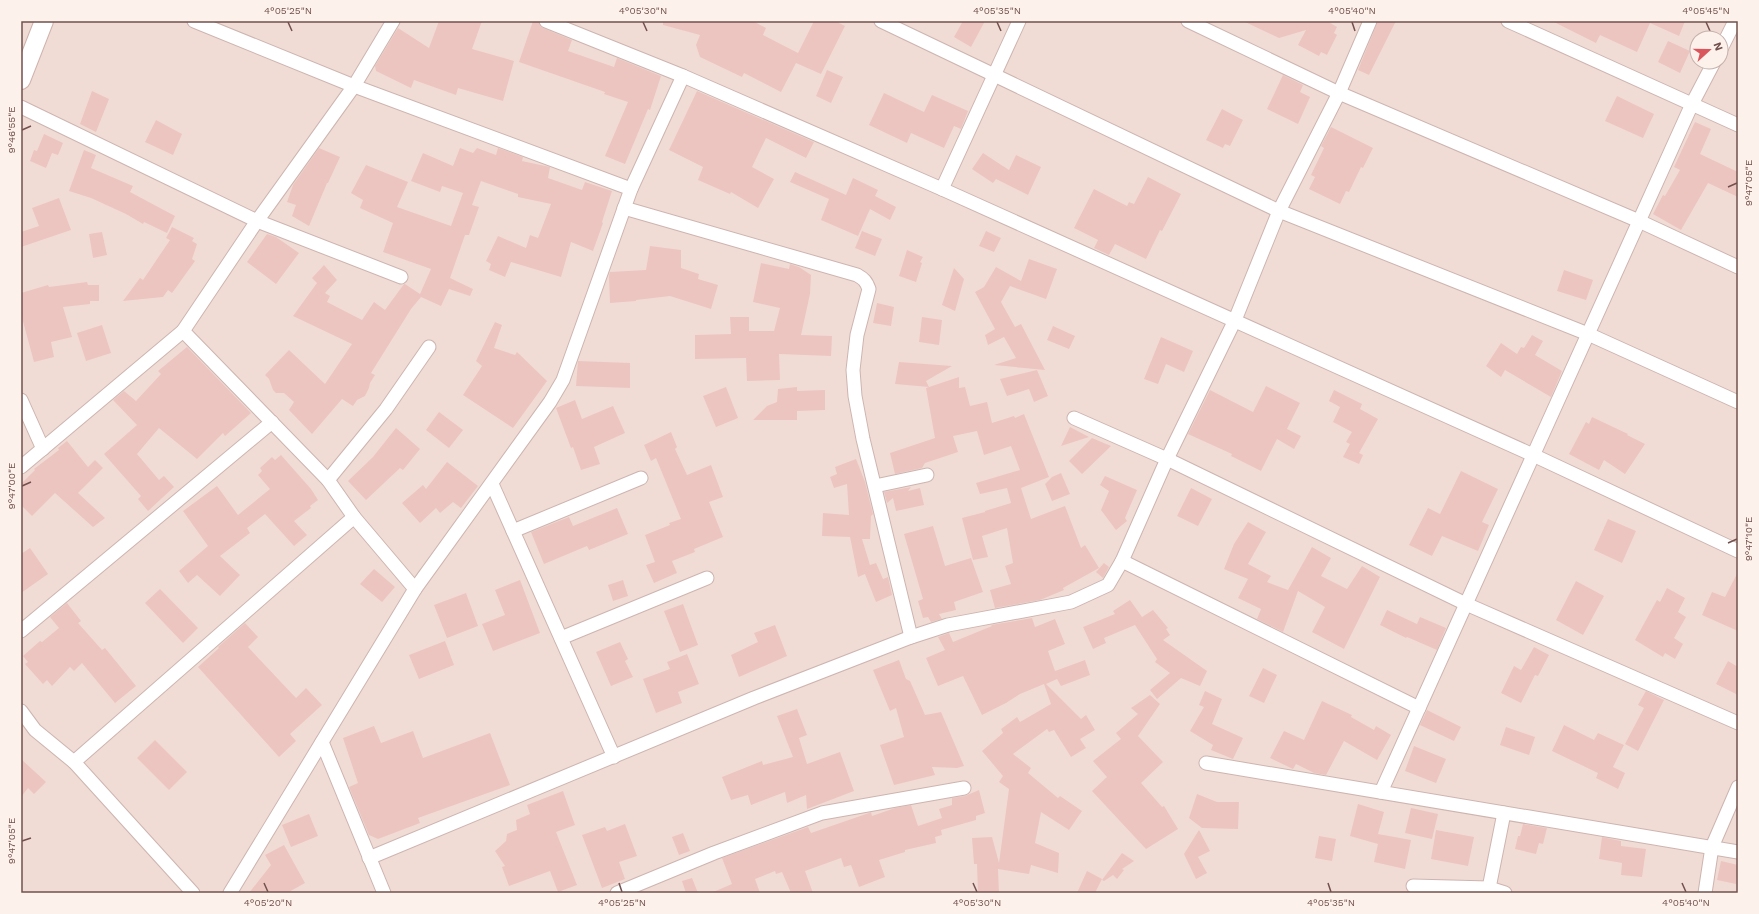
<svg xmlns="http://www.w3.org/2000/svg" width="1759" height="914" font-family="'Work Sans',sans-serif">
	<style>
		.residential { fill: #f1dcd5; fill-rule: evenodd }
		.building { fill: #edc5c0 }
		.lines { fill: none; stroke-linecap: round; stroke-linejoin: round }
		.street-casing { stroke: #cdb4b0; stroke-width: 15 }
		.secondary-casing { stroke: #cfb3ad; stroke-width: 20 }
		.street { stroke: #fff; stroke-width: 13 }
		.secondary { stroke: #fff; stroke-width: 18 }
		.ticks { fill: none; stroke: #71504d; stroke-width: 1.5 }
		.neatline { fill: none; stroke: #71504d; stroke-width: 1.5 }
		.ticks-label { font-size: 10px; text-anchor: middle; fill: #71504d }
	</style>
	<rect width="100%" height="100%" fill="#faece5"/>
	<!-- residential -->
	<path class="residential" d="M21,21H1738V893H21ZM1697,38H1721V62H1697Z"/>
	<!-- building -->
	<g class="building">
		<path d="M439,21H482L472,49L514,61L503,101L458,88L456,95L414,80L411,88L376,71L375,66L398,28L429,48Z"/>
		<path d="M533,21H538L540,26L543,28L572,40L568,51L614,67L617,58L661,76L650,110L648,109L625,164L605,156L628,102L604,94L605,92L519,62Z"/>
		<path d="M663,21H753L766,28L763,35L798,53L814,21H835L845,26L821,74L796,63L781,92L744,73L742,77L700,57L696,45L700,35L663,25Z"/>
		<path d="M963,21H985L971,47L954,37Z"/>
		<path d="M1243,21H1327L1337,27L1334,33L1337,35L1327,55L1321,52L1319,56L1298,45L1306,30L1279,38Z"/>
		<path d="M1378,21H1396L1369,75L1358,70Z"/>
		<path d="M1552,21H1685L1679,36L1650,23L1637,52L1600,35L1596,43Z"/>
		<path d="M1668,41L1690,51L1680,73L1658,62Z"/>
		<path d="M827,70L843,77L831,103L816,96Z"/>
		<path d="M1283,75L1303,85L1300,92L1310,97L1298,124L1267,109Z"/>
		<path d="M92,91L109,99L96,132L80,124Z"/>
		<path d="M697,91L814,142L806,158L766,138L752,167L774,179L758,208L731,192L730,194L698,180L703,167L669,150Z"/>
		<path d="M884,93L924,112L932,95L968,111L961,129L954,126L944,148L911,133L907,143L869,125Z"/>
		<path d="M1617,96L1654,114L1643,138L1605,121Z"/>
		<path d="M1222,109L1243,120L1230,146L1225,144L1223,148L1206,140Z"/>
		<path d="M156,120L182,134L173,155L145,142Z"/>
		<path d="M1695,122L1711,129L1700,154L1738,172V197L1708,183L1681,230L1653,214L1663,195L1665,196L1680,170L1674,167Z"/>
		<path d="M1331,127L1373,148L1363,168L1361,167L1349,192L1346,191L1340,204L1309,189L1315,177L1311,175L1324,148L1321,146Z"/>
		<path d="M44,134L63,143L58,155L52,153L46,168L30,161L34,150L37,151Z"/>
		<path d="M319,148L340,157L328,183H327L309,226L292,216L296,205L287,202L293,185Z"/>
		<path d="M460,148L473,153L477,148L496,155L498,148L523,157L522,161L550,167L548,178L582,190L585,182L612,191L602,222L603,223L593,251L571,242L561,277L511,262L505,277L489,270L491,264L486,261L498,236L526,248L530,235L538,238L551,204L518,197V194L481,181L472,205L479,207L469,235H465L450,278L473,289L470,296L449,289L441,306L421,297L411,309L371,373L375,375L370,383L369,388L365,396L357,400L353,406L342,399L312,434L289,410L294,402L284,393H276L273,390L269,379L265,375L289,350L325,384L352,344L293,316L317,283L312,278L324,265L337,280L325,293L330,296L327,302L362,320L374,302L385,310L404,284H405L420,294L431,269L383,252L393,223L360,208L363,200L351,193L366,165L408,182L397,207L451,226L463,193L442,186L440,192L411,181L423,153L453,166Z"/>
		<path d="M84,150L96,155L91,168L133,186L130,192L175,216L167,233L144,222L143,224L126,214L91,198L69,191Z"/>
		<path d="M983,153L1009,170L1016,155L1041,167L1028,195L996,179L993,183L972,169Z"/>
		<path d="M795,172L846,195L853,178L878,190L875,196L896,207L890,220L870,209L858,236L821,220L829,199L790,182Z"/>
		<path d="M1148,177L1181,194L1162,231L1160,230L1146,259L1115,244L1109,255L1094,248L1098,240L1074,228L1094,189L1127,206L1129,202L1134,204Z"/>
		<path d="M59,198L71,230L21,247V232L39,226L32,208Z"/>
		<path d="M172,227L194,238L192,241L197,244L192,259L195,261L172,293L168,290L163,297L123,301L140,278L143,280L170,240L166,238Z"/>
		<path d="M862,231L882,239L875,256L855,248Z"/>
		<path d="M986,231L1001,238L994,252L979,246Z"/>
		<path d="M102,232L107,255L93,258L89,234Z"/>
		<path d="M267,234L276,237L299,253L276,284L247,262Z"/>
		<path d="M650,246L681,250V268L699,274L698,279L718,285L711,309L670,296L636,300V301L610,303L609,276L610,272L646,270Z"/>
		<path d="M907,250L923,257L920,262L922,263L916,282L899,276Z"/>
		<path d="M1029,259L1057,269L1046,299L1010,286L1001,302L1015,327L1021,324L1045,370L994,365L1016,358L1004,337L988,345L985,335L995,329L975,292L984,287L996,267L1021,281Z"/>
		<path d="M761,263L789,269L790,264L799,267L811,275L810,294L801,335L832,336L831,356L779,354L780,380L747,381L746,358L695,359V335L731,334L730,317H749V331H774L780,308L753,302Z"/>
		<path d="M954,268L964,279L955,311L942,305Z"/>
		<path d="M1564,270L1593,280L1586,300L1557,291Z"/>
		<path d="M87,282L88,285H99V301H90V304L63,307L72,337L51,342L54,357L34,362L21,314V293L48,285L49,287Z"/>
		<path d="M877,303L894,307L891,326L873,323Z"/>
		<path d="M922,317L942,320L939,345L919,342Z"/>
		<path d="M495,322L502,325L494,348L515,355L517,352L547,381L513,428L463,395L482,366L476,361Z"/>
		<path d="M102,325L111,353L86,361L77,333Z"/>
		<path d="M1053,326L1075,336L1069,349L1047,340Z"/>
		<path d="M1532,335L1543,341L1535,355L1562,371L1551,397L1505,370L1501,377L1486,366L1501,343L1517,354L1521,347L1524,348Z"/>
		<path d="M1161,337L1193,351L1184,372L1166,364L1158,384L1144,379Z"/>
		<path d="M187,347L251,413L225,436L223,433L197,459L159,428L137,454L159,480L164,476L174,487L148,511L138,499L141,496L104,454L137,425L113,400L124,391L136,401L161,374L158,371Z"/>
		<path d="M578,361L630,363V388L576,386Z"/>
		<path d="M899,362L952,366L926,381L929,387L895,384Z"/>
		<path d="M1037,370L1048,396L1034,402L1029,389L1007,396L1000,379Z"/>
		<path d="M959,377V388L965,387L970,406L987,402L992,423L1014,416L1015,418L1024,414L1049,477L1021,488L1031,519L1065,506L1081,548L1085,545L1099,568L1063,588L1064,590L1040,600L995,608L990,590L1011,584L1005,566L1013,563L1007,528L982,536L988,557L973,560L962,518L985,512V511L1011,503L1007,488L980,494L976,483L1020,470L1011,446L984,455L977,431L953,436L958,452L925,463L922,468L895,474L890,453L935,438L926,388Z"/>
		<path d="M1266,386L1300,403L1287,429L1301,436L1294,449L1277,439L1261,471L1231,456L1232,454L1188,434L1210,390L1253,412Z"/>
		<path d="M726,387L738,418L716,427L703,396Z"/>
		<path d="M797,387V391L825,390V410L797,411V420H753L767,406L777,402L778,389Z"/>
		<path d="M1334,390L1362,404L1360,409L1378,419L1359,453L1363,455L1359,464L1343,457L1350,444L1346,442L1352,432L1333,422L1340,407L1329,401Z"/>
		<path d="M575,400L582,419L613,406L625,433L594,447L600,464L581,470L573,447L571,448L556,408Z"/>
		<path d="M439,412L463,430L449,448L426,430Z"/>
		<path d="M1592,417L1628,434L1627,435L1645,444L1625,474L1604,460L1599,470L1569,454L1586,422L1589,424Z"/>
		<path d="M1070,427L1089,437L1061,446Z"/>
		<path d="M396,428L420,449L403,470L400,468L366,500L348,481L373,457Z"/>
		<path d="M671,432L677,447L675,449L687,475L711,465L723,497L709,502L723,537L694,549L695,552L672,561L677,573L654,583L646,565L655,562L645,535L670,525L669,523L681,519L656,458L651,461L644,445Z"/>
		<path d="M1092,438L1111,446L1082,474L1069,461Z"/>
		<path d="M67,441L88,467L95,460L103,468L78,493L105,518L93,527L55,493L32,516L21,505V484L35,470L34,469L59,450L58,448Z"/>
		<path d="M281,455L311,489L318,500L310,506L311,508L294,521L307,535L294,546L265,514L247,528L250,533L220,556L240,575L220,596L197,575L188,583L179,571L208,546L183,511L217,486L238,515L270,489L258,475L262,471L260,468L272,457L275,460Z"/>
		<path d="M856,459L865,482L873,514L871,516L870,539H862L870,565L876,563L883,579L888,577L892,595L876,602L865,574L858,577L850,537L822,536L823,513L849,515L847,484L834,488L830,477L837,474L835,467Z"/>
		<path d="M447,462L478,486L461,508L453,502L440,513L436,508L420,523L402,503L423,485L426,489Z"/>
		<path d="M1461,471L1498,489L1482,522L1489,525L1478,551L1442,536L1432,556L1409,545L1428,508L1440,514Z"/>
		<path d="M1061,473L1070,494L1052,501L1045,484L1052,477Z"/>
		<path d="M1105,476L1137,490L1125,518L1127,521L1116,530L1101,510L1109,491L1100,485Z"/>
		<path d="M911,487L908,491L920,488L924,505L896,511L893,498L887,503L884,492Z"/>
		<path d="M1191,488L1212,499L1198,526L1177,516Z"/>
		<path d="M617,508L628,534L589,550L587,546L544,564L531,532L569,517L573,526Z"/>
		<path d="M1608,519L1636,531L1622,563L1594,550Z"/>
		<path d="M1248,522L1266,532L1248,564L1271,576L1267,582L1288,590L1312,547L1331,558L1321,576L1347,589L1362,566L1380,577L1344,649L1312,632L1325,607L1298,591L1283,632L1257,619L1261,609L1238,598L1248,579L1224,569L1234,544Z"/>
		<path d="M933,526L945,566L971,558L983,592L954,602L956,610L939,614L942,619L931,622L928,617L923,618L918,601L923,599L904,534Z"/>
		<path d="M30,548L48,574L21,593V554Z"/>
		<path d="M1104,563L1109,567L1103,578L1096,572Z"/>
		<path d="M374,569L395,587L382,602L360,584Z"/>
		<path d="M1738,572V631L1702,615L1712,592L1725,597Z"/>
		<path d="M520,580L540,633L493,651L482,624L505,615L495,590Z"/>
		<path d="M623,580L628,596L613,601L608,585Z"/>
		<path d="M1576,581L1604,596L1583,635L1556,620Z"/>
		<path d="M1667,588L1685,598L1678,612L1686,617L1674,638L1683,644L1675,659L1665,653L1663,657L1635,640L1657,600L1660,602Z"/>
		<path d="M160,589L198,628L183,643L145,603Z"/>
		<path d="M466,593L478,626L447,638L434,605Z"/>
		<path d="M1130,600L1142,617L1153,610L1168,628L1166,629L1170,635L1163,640L1207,671L1200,686L1181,678L1157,699L1150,690L1170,673L1155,662L1157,659L1135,625L1104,638L1106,643L1093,649L1083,627L1115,614L1113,611Z"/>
		<path d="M67,603L81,621L78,623L102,650L105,648L136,686L115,703L82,663L74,671L70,667L52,686L47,680L43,684L25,664L28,662L23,656L40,641L42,642L59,628L50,617Z"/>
		<path d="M683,604L698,645L680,652L664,611Z"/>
		<path d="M1387,610L1417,624L1420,617L1446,628L1437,650L1407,637L1406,638L1380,625Z"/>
		<path d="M1032,618L1035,627L1055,619L1065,644L1048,651L1055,671L1085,660L1090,675L1061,686L1057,679L1046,684L1081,719L1086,715L1095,730L1080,739L1086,748L1071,757L1054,730L1049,732L1047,729L1013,754L1031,768L1028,773L1058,798L1060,796L1082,811L1069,830L1041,812L1035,843L1059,853L1058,873L1031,865L1029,874L998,869L999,893H978L977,864H974L972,838L992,837L999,863L1009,789L999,782L1003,776L982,751L1003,733L1001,729L1017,717L1020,722L1051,704L1044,684L1020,694L1006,703L982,715L963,676L938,686L926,658L945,650L938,637L949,633L953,642L992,626L991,625Z"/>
		<path d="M245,623L258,637L248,647L296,698L306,688L322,705L290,734L296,741L279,757L198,667L219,648L218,647Z"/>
		<path d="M775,625L787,656L739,677L731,655L758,642L754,633Z"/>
		<path d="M445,641L454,665L419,679L409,655Z"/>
		<path d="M620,642L628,659L625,661L633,677L611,686L596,652Z"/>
		<path d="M1534,647L1549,655L1538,676L1535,675L1521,703L1501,693L1514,666L1521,670Z"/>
		<path d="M687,654L699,684L678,692L682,703L656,713L643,679L670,669L667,662Z"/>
		<path d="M899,660L906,679L910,681L925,715L941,712L964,766L957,768L932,767L935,775L894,785L880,745L904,737L896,708L890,711L873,670Z"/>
		<path d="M1728,661L1738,667V695L1716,684Z"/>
		<path d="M1263,668L1277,675L1264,703L1249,696Z"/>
		<path d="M1205,691L1222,699L1212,724L1243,738L1233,759L1211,750L1213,745L1190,731L1204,707L1199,705Z"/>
		<path d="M1646,691L1664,700L1638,751L1625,744L1644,708L1638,705Z"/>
		<path d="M1150,695L1160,704L1138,736L1163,762L1141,783L1162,807L1164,806L1178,829L1146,849L1092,791L1107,777L1093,761L1121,739L1116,733L1138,714L1131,708Z"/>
		<path d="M1322,701L1352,715L1351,717L1374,730L1376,726L1391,735L1377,760L1344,741L1326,775L1314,773L1296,764L1293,769L1270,758L1284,731L1304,740Z"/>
		<path d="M797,709L807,735L799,738L807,764L840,752L854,791L807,809L806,795L787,803L785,792L751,805L748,795L731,800L722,777L762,761L763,765L793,757L777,716Z"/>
		<path d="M1427,710L1461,727L1454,741L1420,725Z"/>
		<path d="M1564,725L1594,740L1598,733L1624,745L1613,767L1625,773L1618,789L1596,778L1598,773L1552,751Z"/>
		<path d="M374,726L381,743L413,731L423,758L490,733L510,785L418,818L420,823L378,839L369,835L349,787L358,783L343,738Z"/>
		<path d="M1506,727L1535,737L1529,755L1500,745Z"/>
		<path d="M155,740L187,772L169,790L137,758Z"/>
		<path d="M1414,746L1446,759L1436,783L1405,771Z"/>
		<path d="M21,759L46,782L34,794L28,788L21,797Z"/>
		<path d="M979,790L985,813L976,816V820L941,830L942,835L935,837L936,843L905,850V852L879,860L885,877L859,887L851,865L844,867L841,858L805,871L813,893H791L782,872L776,874L775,871L755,879L760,893H711L732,884L722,858L808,827L811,833L869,813L871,812L872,816L895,808L911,805L918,826L942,818L939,809L952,805V798L965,796Z"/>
		<path d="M563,791L575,825L556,832L577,885L558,892L550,871L509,886L502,867L505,866L495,851L506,841L507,834L517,830L516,820L530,814L527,805Z"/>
		<path d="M1197,794L1217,802H1239L1238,829L1202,828L1189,818Z"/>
		<path d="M1358,804L1384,812L1378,834L1411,840L1405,869L1374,862L1378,844L1350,836Z"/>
		<path d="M1411,808L1438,814L1432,839L1405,833Z"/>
		<path d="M309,814L318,836L291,847L282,825Z"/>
		<path d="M625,824L637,856L619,862L625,879L602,888L582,835L605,827L607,831Z"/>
		<path d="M1523,824L1547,828L1543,844L1539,843L1536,854L1515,849L1518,836H1520Z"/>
		<path d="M1199,830L1210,851L1198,857L1207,873L1196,879L1184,854Z"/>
		<path d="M1436,830L1474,837L1468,866L1431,859Z"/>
		<path d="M683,833L690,851L679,855L672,837Z"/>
		<path d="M1319,836L1336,839L1332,861L1315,858Z"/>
		<path d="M1602,837L1621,841V846L1646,849L1642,877L1621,875L1622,863L1599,859Z"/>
		<path d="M284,845L305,883L287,893H249L271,865L265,855Z"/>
		<path d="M1122,853L1134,861L1122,869L1124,870L1117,879L1113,875L1104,881L1102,880Z"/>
		<path d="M1721,861L1738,865L1736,884L1717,880Z"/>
		<path d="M1087,871L1102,879L1095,893H1077Z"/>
		<path d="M692,878L698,893H686L682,881Z"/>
	</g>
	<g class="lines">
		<defs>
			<g id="street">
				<path d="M194,21L354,86L631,189"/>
				<path d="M546,21L683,76L942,189L1533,455L1738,551"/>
				<path d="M881,21L1279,211L1588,334L1738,402"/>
				<path d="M1188,21L1339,93L1639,221L1738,267"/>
				<path d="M1508,21L1738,125"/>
				<path d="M1721,49L1735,21"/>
				<path d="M21,107L257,221L401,277"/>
				<path d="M942,189L1019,21"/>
				<path d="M624,208L857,275C864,279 866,281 869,289L857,335L853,370L855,396L863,439L911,637"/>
				<path d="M183,331L328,480L354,517L415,589L230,893"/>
				<path d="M21,400L43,449"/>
				<path d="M1074,418L1167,459L1466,604L1738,723"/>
				<path d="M21,467L183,331L257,221L354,86L393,21"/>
				<path d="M328,480L386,409L429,347"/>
				<path d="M492,484L614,757"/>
				<path d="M875,486L927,475"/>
				<path d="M513,531L641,478"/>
				<path d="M1122,561L1419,708"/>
				<path d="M415,589L550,402L563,380L631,189L683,76"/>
				<path d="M21,631L272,422"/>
				<path d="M561,638L707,578"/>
				<path d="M21,711L35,730L74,762L193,893"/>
				<path d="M322,742L384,893"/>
				<path d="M74,762L354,517"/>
				<path d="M1206,763L1738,852"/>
				<path d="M1381,792L1692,104L1714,62"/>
				<path d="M369,858L754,698L911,637L948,625L1071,602L1108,585L1122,561L1167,459L1235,320L1279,211L1339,93L1370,21"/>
				<path d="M1413,886L1489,888L1505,893"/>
				<path d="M1489,888L1504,813"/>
				<path d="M617,893L714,853L822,813L964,788"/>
				<path d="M1705,893L1712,847L1738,787"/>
			</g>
			<path id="secondary" d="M21,80L44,21"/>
		</defs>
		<!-- street casing -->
		<use href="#street" class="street-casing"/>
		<!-- secondary casing -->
		<use href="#secondary" class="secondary-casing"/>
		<!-- street -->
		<use href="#street" class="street"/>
		<!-- secondary -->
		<use href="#secondary" class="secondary"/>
	</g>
	<!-- ticks -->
	<path class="ticks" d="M288,22L292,31M643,22L647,31M997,22L1001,31M1352,22L1355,31M1706,22L1710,31M22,130L31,126M1728,187L1737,183M22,486L31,482M1728,543L1737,539M22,841L31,838M264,883L268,892M619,883L622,892M973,883L977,892M1328,883L1331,892M1682,883L1686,892"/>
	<!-- border -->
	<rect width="1759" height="914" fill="none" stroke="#fdf1eb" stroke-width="44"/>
	<!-- north arrow -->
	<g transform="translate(1709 50) rotate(69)"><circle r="19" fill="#fdf1eb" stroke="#c5b1ac"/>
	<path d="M0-3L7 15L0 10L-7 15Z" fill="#d9565c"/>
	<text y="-6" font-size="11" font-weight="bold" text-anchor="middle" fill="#71504d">N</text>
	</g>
	<rect x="22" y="22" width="1715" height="870" class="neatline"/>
	<g class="ticks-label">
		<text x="288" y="14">4°05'25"N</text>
		<text x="643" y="14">4°05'30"N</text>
		<text x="997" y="14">4°05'35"N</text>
		<text x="1352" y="14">4°05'40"N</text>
		<text x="1706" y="14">4°05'45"N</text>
		<text transform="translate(11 130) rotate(-90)" y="4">9°46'55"E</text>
		<text transform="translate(1748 183) rotate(-90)" y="4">9°47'05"E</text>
		<text transform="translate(11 486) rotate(-90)" y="4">9°47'00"E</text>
		<text transform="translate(1748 539) rotate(-90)" y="4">9°47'10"E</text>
		<text transform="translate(11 841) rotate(-90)" y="4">9°47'05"E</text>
		<text x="268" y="906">4°05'20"N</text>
		<text x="622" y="906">4°05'25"N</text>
		<text x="977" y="906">4°05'30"N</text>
		<text x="1331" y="906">4°05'35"N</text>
		<text x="1686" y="906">4°05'40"N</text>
	</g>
</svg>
